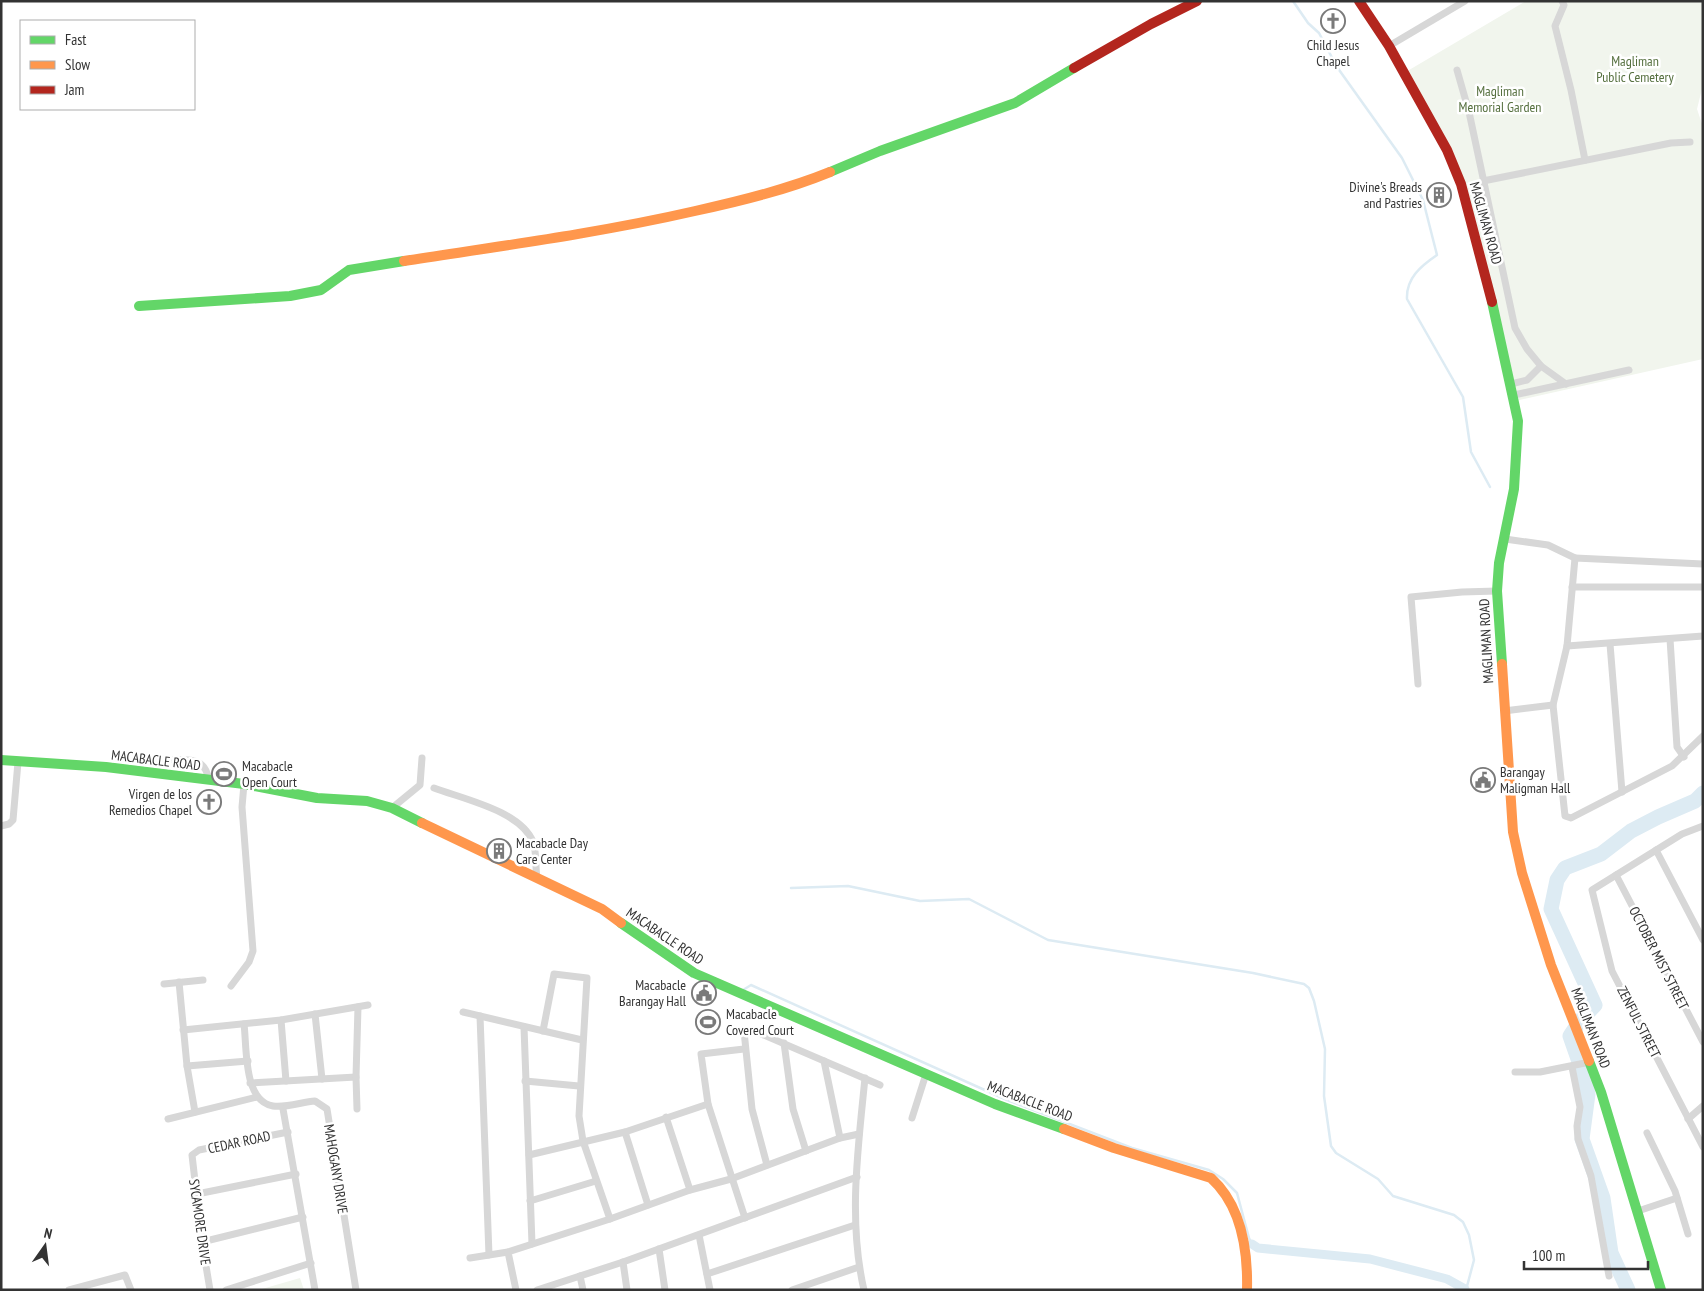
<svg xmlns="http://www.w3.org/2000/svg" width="1704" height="1291" font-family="'PT Sans Narrow',sans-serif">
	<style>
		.green { fill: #f1f5ed }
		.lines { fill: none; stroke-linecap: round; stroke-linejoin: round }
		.stream { stroke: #ddebf3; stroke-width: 2.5 }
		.canal { stroke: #ddebf3; stroke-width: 9 }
		.river { stroke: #ddebf3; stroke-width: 15 }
		.street { stroke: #d7d7d7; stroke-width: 7 }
		.fast { stroke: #63d668; stroke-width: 10 }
		.slow { stroke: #ff974d; stroke-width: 10 }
		.jam { stroke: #b3261e; stroke-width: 10 }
		.labels { text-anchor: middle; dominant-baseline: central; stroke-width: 5; stroke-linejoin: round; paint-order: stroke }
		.poi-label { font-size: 14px; fill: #333; stroke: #fff; text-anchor: start }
		.park-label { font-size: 14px; fill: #56703f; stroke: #fff }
		.street-label { font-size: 14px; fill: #333; stroke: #fff }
	</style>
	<rect width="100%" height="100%" fill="#fff"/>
	<!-- green -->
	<g class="green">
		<path d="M1526,1H1703V85L1697,109L1703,127V359L1515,401L1461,184L1404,73Z"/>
		<path d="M213,766L237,771L235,782L211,777Z"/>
		<path d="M300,1278L304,1290L262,1289Z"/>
	</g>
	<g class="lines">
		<!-- stream -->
		<g class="stream">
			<path d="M1293,1L1308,23L1319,33L1337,67L1402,158L1423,200L1437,255C1421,266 1406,278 1407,299L1463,397L1471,452L1490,487"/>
			<path d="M791,888L848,886L920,901L969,899L1048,940L1253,973L1304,984L1309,988L1314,1001L1325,1049L1324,1096L1331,1146L1336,1153L1378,1179L1393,1196L1454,1215L1463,1222L1469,1235L1474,1260L1466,1290"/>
			<path d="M743,990L751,985L1007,1100L1132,1148L1209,1170L1223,1179L1237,1193L1249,1238L1252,1244"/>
			<path d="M1370,1259L1399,1268"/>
		</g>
		<!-- canal -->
		<path class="canal" d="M1252,1244L1258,1248L1370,1259L1447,1279L1465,1289"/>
		<!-- river -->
		<path class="river" d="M1628,1290L1611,1253L1603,1198L1582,1139L1588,1094L1585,1079L1570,1036L1580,1021L1595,1005L1551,909L1557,880L1565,868L1601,854L1631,831L1658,817L1695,801L1703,793"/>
		<!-- street -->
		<g class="street">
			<path d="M1562,1L1564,5L1555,26L1571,90L1585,160"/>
			<path d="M1389,46L1465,1"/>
			<path d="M1457,70L1469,112L1515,328L1527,349L1541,366L1566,384"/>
			<path d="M1483,181L1671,143L1690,142"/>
			<path d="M1511,384L1527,380L1541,366"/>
			<path d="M1514,395L1629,370"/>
			<path d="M1505,539L1548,545L1575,558"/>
			<path d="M1703,564L1575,558L1567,646L1553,705L1565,816L1571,818L1672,766L1703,736"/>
			<path d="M1572,587H1703"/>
			<path d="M1670,639L1677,747L1684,757"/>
			<path d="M1610,644L1622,792"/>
			<path d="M1567,646L1703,636"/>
			<path d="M1418,684L1411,597L1462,592L1497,591"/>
			<path d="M1504,711L1553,705"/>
			<path d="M164,759C187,761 204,754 209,780"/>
			<path d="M434,788C463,799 521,811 533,842C537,852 535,866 537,877"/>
			<path d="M392,808L420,785L422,758"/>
			<path d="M1,826L9,824L13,820L18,762"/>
			<path d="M1703,826L1682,834L1592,890L1612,971L1703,1147"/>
			<path d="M1656,850L1703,940"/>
			<path d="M1616,875L1703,1042"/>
			<path d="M179,982L187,1066L195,1112"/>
			<path d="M164,984L203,980"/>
			<path d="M231,986L249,962L253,951L242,807L244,784"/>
			<path d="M463,1012L582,1040"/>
			<path d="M315,1014L322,1079"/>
			<path d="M480,1016L489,1255"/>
			<path d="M281,1020L286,1081"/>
			<path d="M244,1024C247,1047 243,1101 273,1106C286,1108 302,1102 315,1101L327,1109L356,1290"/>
			<path d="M524,1027L532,1244"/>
			<path d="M183,1030L281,1020L368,1005"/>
			<path d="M543,1031L554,974L587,978L579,1116L583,1141L610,1219"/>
			<path d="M784,1043L793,1109L806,1151"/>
			<path d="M744,1049L701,1054L708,1104L745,1218"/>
			<path d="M824,1061L840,1138"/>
			<path d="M187,1066L248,1061"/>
			<path d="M1572,1067L1580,1107L1577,1126L1578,1139L1591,1176L1609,1276"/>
			<path d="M1515,1072H1540L1590,1062"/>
			<path d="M525,1081L579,1086"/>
			<path d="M250,1083L356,1077"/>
			<path d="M283,1109L315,1290"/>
			<path d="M357,1109L356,1077L358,1007"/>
			<path d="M666,1117L690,1190"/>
			<path d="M912,1118L926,1074"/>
			<path d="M168,1119L257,1097"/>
			<path d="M1688,1119L1703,1106"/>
			<path d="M625,1132L648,1205"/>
			<path d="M1647,1133L1675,1191L1688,1234"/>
			<path d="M529,1155L625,1132L708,1104"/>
			<path d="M767,1165L752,1109L744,1031L752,1030L880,1085"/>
			<path d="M197,1194L296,1174"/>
			<path d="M530,1201L596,1181"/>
			<path d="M1638,1211L1677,1198"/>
			<path d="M699,1235L710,1290"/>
			<path d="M202,1242L303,1217"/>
			<path d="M659,1249L665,1290"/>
			<path d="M470,1258L508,1252"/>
			<path d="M623,1262L627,1290"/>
			<path d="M707,1274L855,1225"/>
			<path d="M580,1276L583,1290"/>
			<path d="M69,1290L125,1275L131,1290"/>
			<path d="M210,1290L202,1242L192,1155L199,1150L288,1132"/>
			<path d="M226,1290L311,1263"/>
			<path d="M516,1290L508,1252L610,1219L690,1190L731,1179L840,1138L859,1134"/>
			<path d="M537,1290L623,1262L857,1177"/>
			<path d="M792,1290L859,1267"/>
			<path d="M864,1290C848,1221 858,1148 865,1078"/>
		</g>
		<!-- fast -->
		<g class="fast">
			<path d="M830,172L880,151L1015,103L1074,68"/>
			<path d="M1492,302L1518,421L1514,489L1499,563L1497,591L1502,664"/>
			<path d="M139,306L290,296L321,290L349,270L404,261"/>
			<path d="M1,760L106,767L244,784L317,798L367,801L392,808L422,823"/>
			<path d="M621,923L694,973L995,1104L1064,1129"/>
			<path d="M1589,1061L1601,1092L1661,1290"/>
		</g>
		<!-- slow -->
		<g class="slow">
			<path d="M404,261C501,246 599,233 695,211C741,201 786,190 830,172"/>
			<path d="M1502,664L1513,832L1522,873L1551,965L1589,1061"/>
			<path d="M422,823L602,909L621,923"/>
			<path d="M1064,1129L1114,1148L1211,1178C1242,1206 1248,1250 1247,1290"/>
		</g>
		<!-- jam -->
		<g class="jam">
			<path d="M1359,1L1389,46L1447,150L1461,184L1492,302"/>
			<path d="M1074,68L1151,24L1197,1"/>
		</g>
	</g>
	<!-- icons -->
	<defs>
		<symbol id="church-ring" viewBox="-11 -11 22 22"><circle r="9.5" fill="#fff" stroke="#7a7a7a" stroke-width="1.5"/><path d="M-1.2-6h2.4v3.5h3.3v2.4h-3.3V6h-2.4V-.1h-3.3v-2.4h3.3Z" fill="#7a7a7a"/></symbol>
		<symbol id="building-ring" viewBox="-11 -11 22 22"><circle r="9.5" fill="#fff" stroke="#7a7a7a" stroke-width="1.5"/><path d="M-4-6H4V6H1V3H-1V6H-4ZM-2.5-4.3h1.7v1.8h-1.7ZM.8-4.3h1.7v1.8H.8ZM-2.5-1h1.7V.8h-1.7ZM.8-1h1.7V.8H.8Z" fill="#7a7a7a"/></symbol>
		<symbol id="stadium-ring" viewBox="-11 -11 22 22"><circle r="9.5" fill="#fff" stroke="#7a7a7a" stroke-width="1.5"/><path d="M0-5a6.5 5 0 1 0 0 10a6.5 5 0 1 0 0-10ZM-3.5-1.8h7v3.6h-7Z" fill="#7a7a7a"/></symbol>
		<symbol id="civic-ring" viewBox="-11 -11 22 22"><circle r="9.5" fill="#fff" stroke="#7a7a7a" stroke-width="1.5"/><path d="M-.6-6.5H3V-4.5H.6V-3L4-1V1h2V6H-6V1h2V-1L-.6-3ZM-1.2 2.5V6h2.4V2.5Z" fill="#7a7a7a"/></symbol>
	</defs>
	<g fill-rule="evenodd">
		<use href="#church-ring" x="1319" y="7" width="28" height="28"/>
		<use href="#building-ring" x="1425" y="181" width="28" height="28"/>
		<use href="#stadium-ring" x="210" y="760" width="28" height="28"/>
		<use href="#civic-ring" x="1469" y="766" width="28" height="28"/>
		<use href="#church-ring" x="195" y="788" width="28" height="28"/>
		<use href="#building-ring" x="485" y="837" width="28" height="28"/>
		<use href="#civic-ring" x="690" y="979" width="28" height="28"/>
		<use href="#stadium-ring" x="694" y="1008" width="28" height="28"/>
	</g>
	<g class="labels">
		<!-- poi labels -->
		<g class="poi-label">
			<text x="1333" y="45" text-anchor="middle">Child Jesus<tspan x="1333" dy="16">Chapel</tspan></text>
			<text x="1422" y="187" text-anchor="end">Divine's Breads<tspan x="1422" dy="16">and Pastries</tspan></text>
			<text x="242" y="766">Macabacle<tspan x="242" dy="16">Open Court</tspan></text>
			<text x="1500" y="772">Barangay<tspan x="1500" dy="16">Maligman Hall</tspan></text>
			<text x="192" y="794" text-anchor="end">Virgen de los<tspan x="192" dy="16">Remedios Chapel</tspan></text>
			<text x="516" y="843">Macabacle Day<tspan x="516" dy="16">Care Center</tspan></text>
			<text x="686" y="985" text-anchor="end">Macabacle<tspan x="686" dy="16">Barangay Hall</tspan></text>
			<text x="726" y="1014">Macabacle<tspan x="726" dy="16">Covered Court</tspan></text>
		</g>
		<!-- park labels -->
		<g class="park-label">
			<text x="1635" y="61">Magliman<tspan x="1635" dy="16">Public Cemetery</tspan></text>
			<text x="1500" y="91">Magliman<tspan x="1500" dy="16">Memorial Garden</tspan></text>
		</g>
		<!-- street labels -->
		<g class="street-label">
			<text transform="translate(1486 223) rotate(74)">MAGLIMAN ROAD</text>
			<text transform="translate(1486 641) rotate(-93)">MAGLIMAN ROAD</text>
			<text transform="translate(156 760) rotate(7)">MACABACLE ROAD</text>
			<text transform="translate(665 936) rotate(34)">MACABACLE ROAD</text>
			<text transform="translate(1659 958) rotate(63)">OCTOBER MIST STREET</text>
			<text transform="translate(1639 1022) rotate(63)">ZENFUL STREET</text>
			<text transform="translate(1591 1028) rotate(69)">MAGLIMAN ROAD</text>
			<text transform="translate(1030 1101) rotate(21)">MACABACLE ROAD</text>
			<text transform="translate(239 1142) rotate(-12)">CEDAR ROAD</text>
			<text transform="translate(336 1169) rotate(81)">MAHOGANY DRIVE</text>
			<text transform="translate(200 1222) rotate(82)">SYCAMORE DRIVE</text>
		</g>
	</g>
	<!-- border -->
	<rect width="1704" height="1291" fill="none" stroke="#333333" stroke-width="5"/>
	<!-- legend -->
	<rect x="20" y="20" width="175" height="90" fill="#ffffff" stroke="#adadad"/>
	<rect x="30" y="36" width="25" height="8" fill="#63d668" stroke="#adadad"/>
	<text x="65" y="45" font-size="15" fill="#333333">Fast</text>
	<rect x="30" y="61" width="25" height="8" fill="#ff974d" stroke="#adadad"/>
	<text x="65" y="70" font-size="15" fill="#333333">Slow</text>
	<rect x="30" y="86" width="25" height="8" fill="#b3261e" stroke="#adadad"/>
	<text x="65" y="95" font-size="15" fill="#333333">Jam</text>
	<!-- north arrow -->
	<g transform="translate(45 1246) rotate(14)" stroke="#ffffff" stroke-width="4" paint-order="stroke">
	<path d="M0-4L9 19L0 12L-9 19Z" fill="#333333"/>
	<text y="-8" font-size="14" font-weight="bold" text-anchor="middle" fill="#333333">N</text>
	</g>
	<!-- scale -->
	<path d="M1524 1261v8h124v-8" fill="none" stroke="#333333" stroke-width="2.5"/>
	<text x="1532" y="1261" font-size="15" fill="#333333" stroke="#ffffff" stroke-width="4" paint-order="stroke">100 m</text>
</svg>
